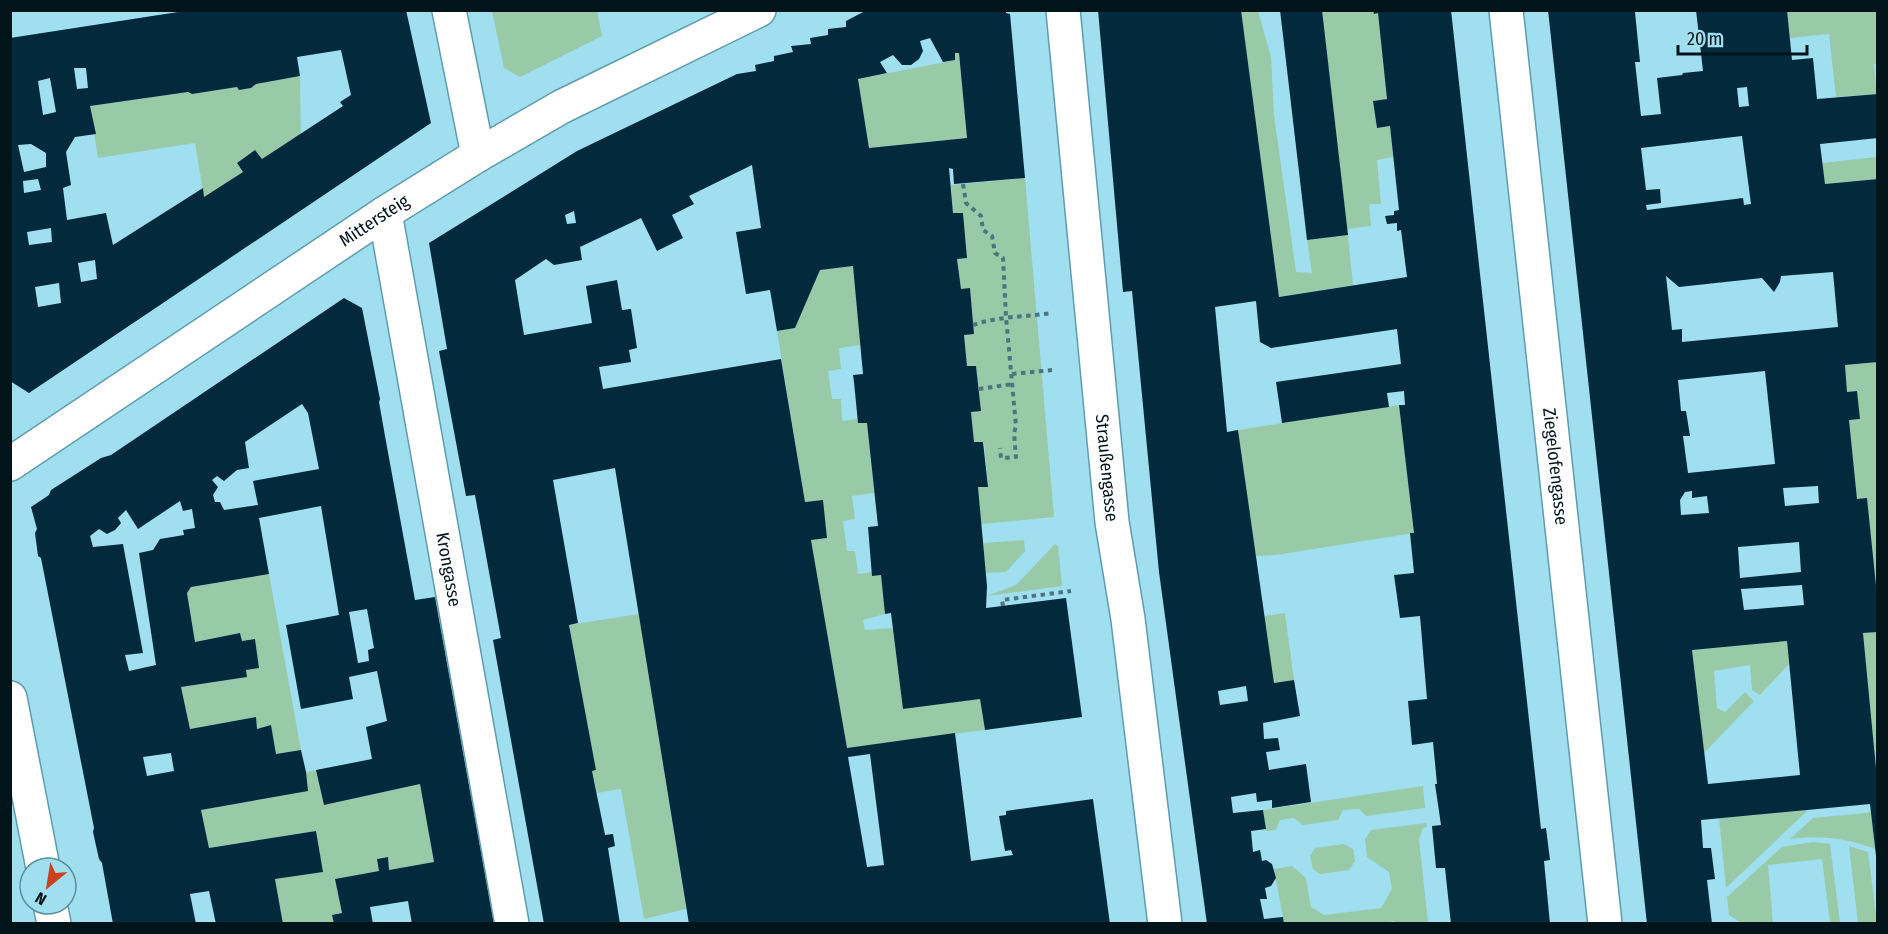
<svg xmlns="http://www.w3.org/2000/svg" width="1888" height="934" font-family="'Fira Sans Condensed',sans-serif">
	<style>
		.green { fill: #98caa8 }
		.building { fill: #02293c; fill-rule: evenodd }
		.lines { fill: none; stroke-linecap: round; stroke-linejoin: round }
		.street-casing { stroke: #5f9dac; stroke-width: 36 }
		.path { stroke: #4d7580; stroke-width: 4; stroke-dasharray: 4.5 4.5; stroke-linecap: butt }
		.street { stroke: #fff; stroke-width: 33 }
		.labels { text-anchor: middle; dominant-baseline: central; stroke-width: 6; stroke-linejoin: round; paint-order: stroke }
		.street-label { font-size: 18px; fill: #00141a; stroke: #a0dfef }
	</style>
	<rect width="100%" height="100%" fill="#a0dfef"/>
	<!-- green -->
	<g class="green">
		<path d="M492,11H597L602,36L520,77L504,68Z"/>
		<path d="M1241,11H1258L1271,57L1274,115L1296,272L1312,273L1307,240L1348,235L1353,285L1279,297Z"/>
		<path d="M1322,11H1373L1374,14L1378,13L1387,99L1373,101L1377,128L1390,126L1393,157L1377,160L1381,204H1369L1371,226L1347,229Z"/>
		<path d="M1787,11H1877V64H1874L1877,94L1836,97L1829,34L1790,38Z"/>
		<path d="M955,53H959L967,138L869,148L858,79L955,60Z"/>
		<path d="M300,76L301,134L262,159L255,150L237,163L243,172L204,197L195,143L98,158L90,106L188,92L192,94L237,87L240,89L251,88L256,84Z"/>
		<path d="M1877,157V179L1825,184L1822,163Z"/>
		<path d="M1025,178L1054,517L981,524L978,487L988,486L984,442H974L971,412L981,410L976,367L967,366L964,335L974,333L970,289H961L957,259L967,258L963,213H953L951,185Z"/>
		<path d="M853,266L861,345L839,348L841,369L828,371L832,399H841L842,421L858,419V423H867L874,493L852,496L855,519L843,521L847,551H855L858,574L872,572V576L881,575L885,614L863,620L865,630L893,628L904,709L980,699L985,730L847,748L811,540L827,538L822,500L805,502L777,331L795,328L820,270Z"/>
		<path d="M1877,362V605L1867,499H1857L1849,420L1857,391L1847,392L1845,365Z"/>
		<path d="M1399,405L1414,533L1276,555L1256,556L1238,430Z"/>
		<path d="M1024,540L1025,551L1006,572L986,573L983,543Z"/>
		<path d="M1055,544L1058,546L1062,586L987,596L1016,585Z"/>
		<path d="M269,574L301,750L276,754L271,725L257,729L255,717L190,729L181,687L247,677L246,670L259,668L255,639L242,641L240,633L195,642L187,593L191,587Z"/>
		<path d="M1285,613L1294,680L1274,683L1264,616Z"/>
		<path d="M639,614L686,909L644,919L621,789L597,793L592,771L596,770L569,625Z"/>
		<path d="M1877,632L1878,768H1876L1863,633Z"/>
		<path d="M1787,641L1789,664L1760,695L1752,690L1750,665L1714,671L1717,708L1725,712L1745,692L1754,701L1704,753L1692,650Z"/>
		<path d="M316,770L324,805L420,784L434,862L389,870L388,857L378,858L379,871L335,879L342,913L332,915L334,923H283L275,879L323,872L316,831L209,848L201,810L278,796L306,772Z"/>
		<path d="M1423,786L1425,808L1366,816L1359,809L1343,810L1338,820L1303,825L1294,818L1280,820L1276,830L1266,831L1263,810Z"/>
		<path d="M1808,810L1726,888L1719,818Z"/>
		<path d="M1871,811L1875,849C1847,838 1819,835 1790,839L1813,818L1866,813Z"/>
		<path d="M1426,823L1427,827L1423,828L1419,839L1428,923H1394V921L1378,924L1284,923L1274,869L1292,866L1306,878L1311,907L1324,915L1381,908L1392,889L1389,872L1367,857L1365,839L1371,830Z"/>
		<path d="M1813,842L1830,844L1840,923H1830L1822,859L1768,865L1773,923H1742L1729,915L1727,897L1782,847Z"/>
		<path d="M1344,844L1353,849L1355,861L1349,870L1320,874L1313,869L1310,856L1315,848Z"/>
		<path d="M1849,846L1868,852L1877,923H1858Z"/>
	</g>
	<!-- building -->
	<g class="building">
		<path d="M191,10H406L431,123L29,393L10,381V38ZM341,50L351,95L340,102L343,106L262,159L255,150L237,163L243,172L204,197L203,188L113,245L106,213L67,220L63,188L71,185L66,152L75,137L96,134L90,106L188,92L192,94L237,87L239,90L251,88L256,84L300,76L297,57ZM74,68H86L88,88L77,89ZM50,78L56,112L43,115L38,81ZM31,144L46,153V167L24,172L18,145ZM38,179L41,190L24,193L23,181ZM51,228L52,242L29,245L27,232ZM95,260L97,279L81,282L78,263ZM59,283L61,303L38,307L35,287Z"/>
		<path d="M867,10H1006V13L1010,14L1025,178L954,184L953,169L949,168L953,213H963L967,258L957,259L961,289L970,288L974,334L964,335L967,366H976L981,411L971,412L974,442H983L988,487H978L987,586L986,608L1066,598L1082,717L985,730L980,699L903,709L891,613L885,614L881,575L872,576L868,527L878,526L867,423H858L854,382L853,375L863,374L853,266L820,270L795,328L777,331L770,290L746,294L736,232L761,228L752,165L689,196L694,204L672,215L683,238L657,251L641,218L580,247L582,260L554,265L546,259L515,280L524,335L592,323L586,286L617,280L622,310L631,309L637,348L629,350L631,362L599,367L603,389L781,359L805,502L823,500L827,538L811,540L847,748L955,733L971,861L1013,855L1011,850L1005,851L999,816L1006,815V811L1093,799L1110,924H689L615,468L553,480L578,623L569,625L596,770L592,771L605,835L613,834L615,846L608,848L620,924H544L493,640L501,638L475,495L466,496L439,351L447,349L429,243L577,151L737,74L756,71L755,65L774,61V56L793,52L791,46L811,44L810,38L828,35V29L846,27V21ZM930,38L943,62L955,60V53H959L967,138L869,148L858,79L887,73L880,62L893,55L902,65H911L919,59L923,51L920,41ZM574,211L576,223L567,224L565,215ZM870,754L884,865L867,867L848,757Z"/>
		<path d="M1098,10H1241L1279,297L1407,277L1401,230L1397,231V223L1387,224L1385,216L1394,215V211L1399,210L1390,126L1377,128L1373,101L1387,99L1378,13L1374,14L1373,10H1451L1541,829L1546,828L1550,860L1544,861L1550,924H1451L1445,868H1436L1432,826L1441,825L1435,784H1437L1433,742L1412,745L1408,701L1427,699L1420,616L1400,618L1394,575L1414,573L1410,533H1414L1399,405H1405L1404,391L1387,393L1389,407L1282,423L1276,382L1401,364L1397,329L1271,348L1260,342L1256,301L1215,307L1227,432L1238,430L1274,683L1294,680L1300,716L1263,723L1264,739L1278,738L1280,750L1266,752L1269,770L1306,764L1311,802L1272,808V800L1257,802L1256,793L1231,797L1233,813L1263,810L1266,829L1251,831L1253,852L1260,850L1262,861L1266,860L1272,864L1276,878L1271,886L1265,888L1267,899H1260L1264,919L1283,917L1284,924H1207L1159,572L1132,291L1123,292ZM1246,686L1248,701L1220,705L1218,691Z"/>
		<path d="M1280,10H1322L1348,235L1307,240Z"/>
		<path d="M1548,10H1630V12H1635L1640,62H1635L1641,116L1661,114L1657,78L1682,75L1683,73L1703,71L1696,10H1787L1792,60L1813,58L1817,99L1878,94V138L1820,144L1825,184L1878,179V362L1845,365L1847,392L1857,391L1860,419L1849,420L1857,499L1867,498L1878,605V632L1863,633L1876,768H1878V856H1876L1870,804L1701,820L1703,848H1711L1715,879L1707,880L1712,924H1647ZM1747,87L1749,106L1739,107L1737,88ZM1742,136L1751,204L1744,205L1743,198L1647,210L1646,205L1661,203L1660,189L1646,190L1641,148ZM1833,272L1838,327L1682,342V329L1672,330L1666,276L1679,287L1762,278L1774,292L1780,282L1781,276ZM1765,371L1775,464L1688,473L1683,436H1690L1686,411H1681L1678,380ZM1818,486L1819,503L1785,506L1783,488ZM1692,491V498L1707,496L1709,513L1681,515L1680,500L1685,492ZM1799,542L1801,572L1740,578L1738,547ZM1802,585L1804,605L1744,610L1741,589ZM1787,641L1800,775L1708,784L1692,650Z"/>
		<path d="M344,298L362,308L380,399L379,402L385,436L415,600L435,597L494,924H412L408,901L370,907L373,924H334L332,915L342,913L335,879L379,871L377,859L388,857L389,870L434,862L420,784L324,805L316,770L372,759L366,727L387,721L377,671L349,677L353,699L301,709L286,625L339,615L321,506L259,518L269,574L191,587L187,593L195,642L240,633L242,641L255,639L259,668L246,670L247,677L181,687L190,729L256,717L257,729L271,725L276,754L301,750L306,772L308,791L201,810L209,848L316,831L323,872L275,879L283,924H216L209,891L190,894L196,924H113L102,863L99,859L93,832L94,828L41,558L38,556L35,533L37,529L31,507L49,495L51,490L101,458L111,455ZM302,404L308,413L319,469L253,481L258,505L224,510L220,502H215L213,495L218,487L212,480L217,476L224,481L237,470L249,468L245,442ZM180,501L183,511L192,509L195,528L183,530L184,535L160,539L153,550L139,553L156,665L129,671L125,655L143,653L123,544L93,547L90,536L99,529L107,534L115,530L121,523L118,518L126,510L138,529ZM367,609L374,648L368,650L369,661L358,663L349,612ZM171,753L174,771L147,776L143,757Z"/>
	</g>
	<g class="lines">
		<defs>
			<g id="street">
				<path d="M449,10L478,155"/>
				<path id="s1" d="M1063,10L1112,522L1128,619L1165,924"/>
				<path id="s2" d="M1506,10L1605,924"/>
				<path id="s3" d="M385,213L512,924"/>
				<path id="s4" d="M10,464L385,213L478,155L561,107L759,10"/>
				<path d="M10,698L43,868"/>
				<path d="M50,904L54,924"/>
			</g>
		</defs>
		<!-- street casing -->
		<use href="#street" class="street-casing"/>
		<!-- path -->
		<g class="path">
			<path d="M963,184L966,203L981,216L983,230L992,236L995,253L1003,258L1006,317L1016,426L1014,433L1016,457L1001,458L1000,448"/>
			<path d="M973,325C999,316 1026,317 1052,313"/>
			<path d="M1012,374L1052,370"/>
			<path d="M979,389L1013,384"/>
			<path d="M1003,606L1002,600L1071,591"/>
		</g>
		<!-- street -->
		<use href="#street" class="street"/>
	</g>
	<g class="labels">
		<!-- street labels -->
		<g class="street-label">
			<text stroke="none"><textPath href="#s4" startOffset="438">Mittersteig</textPath></text>
			<text stroke="none"><textPath href="#s2" startOffset="459">Ziegelofengasse</textPath></text>
			<text stroke="none"><textPath href="#s1" startOffset="460">Straußengasse</textPath></text>
			<text stroke="none"><textPath href="#s3" startOffset="362">Krongasse</textPath></text>
		</g>
	</g>
	<!-- border -->
	<rect width="1888" height="934" fill="none" stroke="#00141a" stroke-width="24"/>
	<!-- north arrow -->
	<g transform="translate(48 886) rotate(210)"><circle r="28" fill="#a0dfef" stroke="#608e9a" stroke-width="1.5"/>
	<path d="M0-4.5L10 22L0 15L-10 22Z" fill="#cb421e"/>
	<text y="-9" font-size="16" font-weight="bold" text-anchor="middle" fill="#00141a">N</text>
	</g>
	<!-- scale -->
	<path d="M1678 45v9h129v-9" fill="none" stroke="#00141a" stroke-width="3"/>
	<text x="1687" y="45" font-size="18" fill="#00141a" stroke="#a0dfef" stroke-width="4.5" paint-order="stroke">20 m</text>
</svg>
